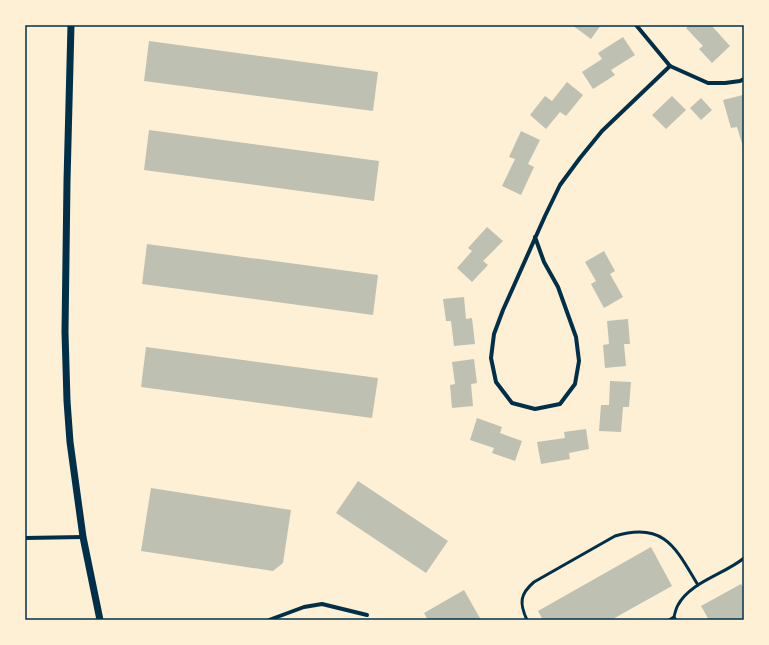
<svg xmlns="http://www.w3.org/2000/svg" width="769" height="645" font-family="'Noto Serif',serif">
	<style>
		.building { fill: #bec0b2 }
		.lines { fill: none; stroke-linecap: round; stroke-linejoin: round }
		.service { stroke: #003049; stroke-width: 3 }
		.minor { stroke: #003049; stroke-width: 4 }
		.tertiary { stroke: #003049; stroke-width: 7 }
		.neatline { fill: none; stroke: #003049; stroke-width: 1.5 }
	</style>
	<rect width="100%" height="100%" fill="#fdf0d5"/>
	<!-- building -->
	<g class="building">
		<path d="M572,25H601L591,39Z"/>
		<path d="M690,25H711L730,46L712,63L699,49L703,46L686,28Z"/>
		<path d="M623,37L635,55L611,70L615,75L593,89L582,72L602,59L598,53Z"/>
		<path d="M149,41L378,72L373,111L144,81Z"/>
		<path d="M567,82L583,95L566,116L560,112L546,129L530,115L545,96L552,101Z"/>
		<path d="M743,95L744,100V150L737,127L731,128L723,100Z"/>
		<path d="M672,96L686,110L666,129L652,115Z"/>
		<path d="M701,98L712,110L701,120L690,108Z"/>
		<path d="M149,130L379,161L374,201L144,170Z"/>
		<path d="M521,131L540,140L528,164L534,167L521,195L502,186L515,159L509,157Z"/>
		<path d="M487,227L503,241L483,261L488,265L472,282L457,268L472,251L468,248Z"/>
		<path d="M147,244L378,275L373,315L142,284Z"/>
		<path d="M604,251L615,271L610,274L623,297L604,308L591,284L596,281L585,262Z"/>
		<path d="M464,297L466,319L472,318L475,344L454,346L451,321H446L443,299Z"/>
		<path d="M628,319L630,344H624L626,366L605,368L603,345L609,344L607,321Z"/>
		<path d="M146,347L378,378L372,418L141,387Z"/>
		<path d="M474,359L477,383L471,384L473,406L452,408L450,385L455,384L452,362Z"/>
		<path d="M610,381L631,382L629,407H623L621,432L599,431L601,405H609Z"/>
		<path d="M477,418L502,427L500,433L522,441L515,461L492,453L494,448L470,440Z"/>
		<path d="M586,429L589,449L569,453L570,459L541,464L537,442L565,438L564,432Z"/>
		<path d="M358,481L448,541L426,573L336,513Z"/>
		<path d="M151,488L291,510L283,563L273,571L141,551Z"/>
		<path d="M651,547L672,586L611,620H543L538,611Z"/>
		<path d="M741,584L744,589V620H709L701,606Z"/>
		<path d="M464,590L481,620H428L424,613Z"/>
	</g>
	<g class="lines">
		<!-- service -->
		<g class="service">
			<path d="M527,620C519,603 520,594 534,582L615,536C665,521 676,549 698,585"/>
			<path d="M669,620L674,617"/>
			<path d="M676,620L674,617C675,613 676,608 678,605C690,582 725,574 744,558"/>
		</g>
		<!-- minor -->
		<g class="minor">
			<path d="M636,25L670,66L708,83H725L740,81L744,79"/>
			<path d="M535,237L544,262L558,287L576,337L579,361L575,384L560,404L535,409L512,403L496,382L491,358L494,334L503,310L545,216L560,185L580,158L602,131L670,66"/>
			<path d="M25,538L83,537"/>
			<path d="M269,620L304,607L322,604L367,615"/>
		</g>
		<!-- tertiary -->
		<path class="tertiary" d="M71,25L67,181L65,332L67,401L70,442L83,537L100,620"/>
	</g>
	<!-- border -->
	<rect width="769" height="645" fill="none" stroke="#fdf0d5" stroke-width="52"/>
	<rect x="26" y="26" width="717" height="593" class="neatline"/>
</svg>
